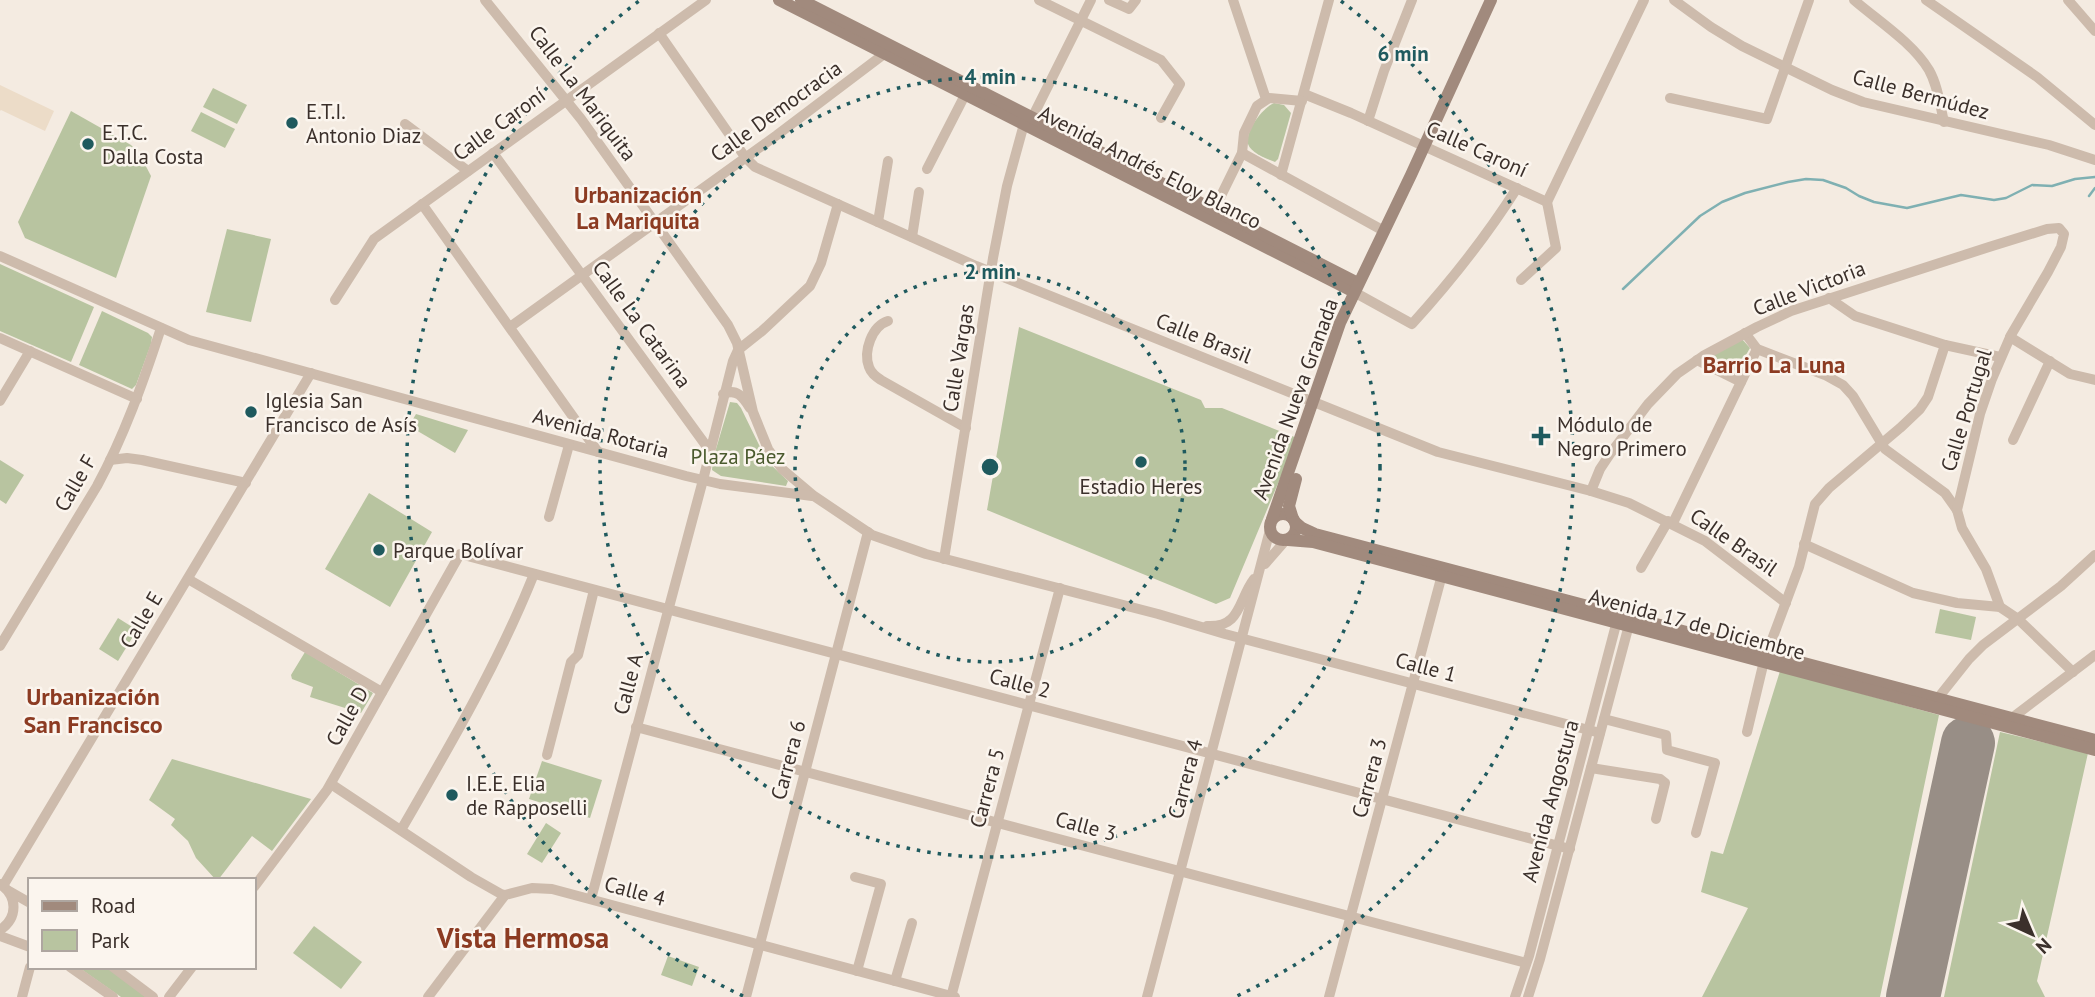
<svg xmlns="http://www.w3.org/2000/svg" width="2095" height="997" font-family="'PT Sans',sans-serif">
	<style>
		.green { fill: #b8c4a0 }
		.plaza { fill: #ecdcc8 }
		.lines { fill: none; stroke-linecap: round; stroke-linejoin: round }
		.stream { stroke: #7fb0b2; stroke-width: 2.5 }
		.runway { stroke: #988e86; stroke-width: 54 }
		.street { stroke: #cdbbac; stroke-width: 10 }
		.secondary { stroke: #a18a7d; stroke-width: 12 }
		.ring { fill: none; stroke: #1f5a5e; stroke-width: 3.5; stroke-dasharray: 3.5 7 }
		.poi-dot { fill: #1f5a5e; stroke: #fbf5ee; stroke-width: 2.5 }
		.labels { text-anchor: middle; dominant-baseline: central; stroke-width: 5; stroke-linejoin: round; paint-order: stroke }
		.street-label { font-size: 21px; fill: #3b302b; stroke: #fbf5ee }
		.poi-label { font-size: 21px; fill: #3b302b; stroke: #fbf5ee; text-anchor: start }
		.park-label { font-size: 21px; fill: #4a5a2e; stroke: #fbf5ee }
		.neighbourhood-label { font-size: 23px; font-weight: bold; fill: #8c3b22; stroke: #fbf5ee }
		.quarter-label { font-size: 24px; font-weight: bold; fill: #8c3b22; stroke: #fbf5ee }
		.district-label { font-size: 28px; font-weight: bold; fill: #8c3b22; stroke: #fbf5ee }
		.centre { fill: #1f5a5e; stroke: #fbf5ee; stroke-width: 3.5 }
		.ring-label { font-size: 21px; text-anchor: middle; font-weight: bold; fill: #1f5a5e; stroke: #fbf5ee; stroke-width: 5; stroke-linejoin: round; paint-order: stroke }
	</style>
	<rect width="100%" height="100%" fill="#f4ebe1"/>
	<!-- green -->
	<g class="green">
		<path d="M213,88L247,105L237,124L203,107Z"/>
		<path d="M1274,103L1284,105L1291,113L1278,159L1275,162C1267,159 1251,153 1248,144C1245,130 1263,108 1274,103Z"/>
		<path d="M71,111L131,145L139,153L151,176L116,278L25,238L18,222Z"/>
		<path d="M201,112L235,129L225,148L191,131Z"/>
		<path d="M227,229L271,239L251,322L206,312Z"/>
		<path d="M0,264L94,307L71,362L0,331Z"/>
		<path d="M102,311L148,333L152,337L151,344L136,385L132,389L79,365Z"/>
		<path d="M1019,327L1201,400L1205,408H1222L1297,438L1230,598L1216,604L987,510Z"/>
		<path d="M1742,339L1750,348L1736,372L1714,364L1710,360V357Z"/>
		<path d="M730,402L737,403L741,408L767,461L788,481L786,486L721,476L712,470L713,459Z"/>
		<path d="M416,414L468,430L455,453L409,426Z"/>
		<path d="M0,460L24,475L6,504L0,500Z"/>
		<path d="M369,493L432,532L390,607L325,569Z"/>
		<path d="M1940,609L1976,617L1971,640L1935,633Z"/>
		<path d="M118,618L137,630L118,661L99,649Z"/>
		<path d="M305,652L373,693L361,713L310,697L313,687L292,679L291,675Z"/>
		<path d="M1780,671L1939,715L1880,997H1702L1748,908L1701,892L1711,851L1723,854Z"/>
		<path d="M2000,732L2088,753L2037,981L2045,997H1944Z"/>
		<path d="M172,759L311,799L272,851L252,836L218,880H216L196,858L188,841L171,825L175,819L149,800Z"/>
		<path d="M542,761L602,780L590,818L529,799Z"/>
		<path d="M546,823L561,833L542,863L527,854Z"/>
		<path d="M314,926L362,962L341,989L293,953Z"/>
		<path d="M668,956L699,967L692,986L661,975Z"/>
		<path d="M78,967H106L146,997H121Z"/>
	</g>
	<!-- plaza -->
	<path class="plaza" d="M0,85L54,111L45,131L1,110L0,111Z"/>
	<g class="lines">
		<!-- stream -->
		<g class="stream">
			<path d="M2089,196L2095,188"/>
			<path d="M1623,289L1700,216L1722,202L1745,193L1788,182L1806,179L1823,180L1846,188L1859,196L1874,202L1907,208L1961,195L1994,200L2006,198L2032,185L2052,186L2075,179L2095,177"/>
		</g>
		<!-- runway -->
		<path class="runway" d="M1913,997L1968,743"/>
		<!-- street -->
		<g class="street">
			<path d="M485,0L581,119L728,325L737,343L753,412L768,449L782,469L814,496L872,535L926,554L1158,614L1225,634L1600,733"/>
			<path d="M1039,0L1161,60L1180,84L1161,118"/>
			<path d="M1109,0L1129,9L1136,0"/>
			<path d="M1233,0L1266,99"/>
			<path d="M1674,0L1711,27L1742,46L1832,90L1863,102L2049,145L2095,160"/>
			<path d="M1854,0C1877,20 1913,43 1929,70C1938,86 1940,105 1944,122"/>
			<path d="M1926,0L2037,77L2095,125"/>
			<path d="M2068,0L2095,31"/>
			<path d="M659,33L745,157L755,167L976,266L1438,452L1591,491L1629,503L1705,541L1786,603"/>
			<path d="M1304,94L1351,113L1547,202"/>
			<path d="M1670,98L1767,119L1809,0"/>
			<path d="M1368,121L1384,71L1412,0"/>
			<path d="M405,124L468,171"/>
			<path d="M493,153L710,451"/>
			<path d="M1242,153L1384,231"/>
			<path d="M927,169L965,95"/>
			<path d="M1281,175L1329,0"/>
			<path d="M1547,202L1644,0"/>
			<path d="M422,204L598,452"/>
			<path d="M1214,210L1242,153L1244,133L1257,106L1269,98L1302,101"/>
			<path d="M878,222L888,161"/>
			<path d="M912,237L919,192"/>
			<path d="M0,256L189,340L686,476L720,484L812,496"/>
			<path d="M1521,280L1556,248L1547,202"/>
			<path d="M1354,292L1412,324C1451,281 1486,237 1517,188"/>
			<path d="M1829,298L1855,316L1945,345L2000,357"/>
			<path d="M335,300L374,239L706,0"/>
			<path d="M888,321C872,326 863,351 869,367C871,373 875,376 881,380L966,428"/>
			<path d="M510,327L777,135L888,51"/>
			<path d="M1745,333L1757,349L1825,375L1843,385L1853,396L1885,449L1945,493L1957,510"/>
			<path d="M2010,337L2070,374L2095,380"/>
			<path d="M0,338L137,399"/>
			<path d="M1697,360L1741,382"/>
			<path d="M723,394C737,388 743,397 750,408"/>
			<path d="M0,401L30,351"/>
			<path d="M2013,440L2050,361"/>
			<path d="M110,460L127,458L142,460L246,483"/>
			<path d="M1591,491L1600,469L1610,454L1648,404L1677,374L1703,356L1757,327L1791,311L1989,247L2047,229L2059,228L2064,234L2061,247L2048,272L2011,335L1992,379L1980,414L1957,510L1962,528L1986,569L2000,607"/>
			<path d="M549,517L569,445"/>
			<path d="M1673,523L1757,349"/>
			<path d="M1804,544L1913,593L1957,603L2000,607L2018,619L2073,672"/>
			<path d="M944,559L993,258L1007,186L1024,124L1032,118L1091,0"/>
			<path d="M1265,564L1285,541"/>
			<path d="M1641,568L1668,521"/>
			<path d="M188,579L382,692"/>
			<path d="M1207,626C1241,628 1238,600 1254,579"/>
			<path d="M0,646L97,486C124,436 143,383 161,328"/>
			<path d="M1938,698L1969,659L1983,645L2061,586L2095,555"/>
			<path d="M2012,718L2095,655"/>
			<path d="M1604,719L1666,735L1667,750L1715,763L1696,833"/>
			<path d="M636,727L1526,963"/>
			<path d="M1747,732L1764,661L1799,567L1815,504L1829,488L1900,428L1920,409L1928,397L1945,345"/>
			<path d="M547,755L571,662L578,655L594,590"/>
			<path d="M1591,768L1660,779L1665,783L1656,819"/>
			<path d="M331,784L471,877L501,894L505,895L532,888L552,889L955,997"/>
			<path d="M401,830C449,747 498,664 534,574"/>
			<path d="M855,877L881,884L857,971"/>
			<path d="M0,884C18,896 18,918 0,930"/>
			<path d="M3,886L311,373"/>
			<path d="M254,887L327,790L460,554L1570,849"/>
			<path d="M9,891L30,903"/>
			<path d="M591,899L703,480L733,361L738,350L762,331L810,286L821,263L838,204"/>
			<path d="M0,936L30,947"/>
			<path d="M70,967L113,997"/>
			<path d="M113,967L153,997"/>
			<path d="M895,981L912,923"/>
			<path d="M22,997L30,967"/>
			<path d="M169,997L192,967"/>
			<path d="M428,997L505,895"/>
			<path d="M746,997L868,532"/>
			<path d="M951,997L1060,588"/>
			<path d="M1147,997L1270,530"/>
			<path d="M1329,997L1443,571"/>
			<path d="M1515,997L1529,956L1618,617"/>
			<path d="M1528,997L1540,959L1630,621"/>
		</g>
		<!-- secondary -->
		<g class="secondary">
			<path d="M779,0L1354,292"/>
			<path d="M801,0L1358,283"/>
			<circle cx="1283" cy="527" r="13"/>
			<path d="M1272,519L1340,323L1411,175L1491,0"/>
			<path d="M1293,519L1289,506L1296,479"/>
			<path d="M1295,522L1302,528L1315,534L2095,740"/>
			<path d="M1288,540L1313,542L2095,750"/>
		</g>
	</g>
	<!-- distance rings -->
	<g class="ring">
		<circle cx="990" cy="467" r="195"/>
		<circle cx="990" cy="467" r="390"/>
		<path d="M743 996A584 584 0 0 1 639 1M1341 1A584 584 0 0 1 1237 996"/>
	</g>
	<!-- markers -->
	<g class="poi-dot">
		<circle cx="292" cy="123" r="7"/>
		<circle cx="88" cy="144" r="7"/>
		<circle cx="251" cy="412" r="7"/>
		<path d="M1537.5 425.5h7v7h7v7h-7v7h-7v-7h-7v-7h7z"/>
		<circle cx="1141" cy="462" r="7"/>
		<circle cx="379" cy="550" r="7"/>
		<circle cx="452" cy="795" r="7"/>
	</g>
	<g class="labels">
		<!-- street labels -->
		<g class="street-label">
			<text transform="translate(583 93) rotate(53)">Calle La Mariquita</text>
			<text transform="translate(1921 94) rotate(15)">Calle Bermúdez</text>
			<text transform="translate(776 111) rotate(-36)">Calle Democracia</text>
			<text transform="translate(499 124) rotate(-36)">Calle Caroní</text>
			<text transform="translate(1477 149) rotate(24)">Calle Caroní</text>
			<text transform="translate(1150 167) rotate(27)">Avenida Andrés Eloy Blanco</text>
			<text transform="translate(1809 288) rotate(-21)">Calle Victoria</text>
			<text transform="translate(642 324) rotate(54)">Calle La Catarina</text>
			<text transform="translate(1204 338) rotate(22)">Calle Brasil</text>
			<text transform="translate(958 358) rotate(-81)">Calle Vargas</text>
			<text transform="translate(1295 399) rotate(-70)">Avenida Nueva Granada</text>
			<text transform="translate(1966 410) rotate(-73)">Calle Portugal</text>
			<text transform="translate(601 433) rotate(15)">Avenida Rotaria</text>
			<text transform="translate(75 483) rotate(-60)">Calle F</text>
			<text transform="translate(1734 542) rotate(35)">Calle Brasil</text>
			<text transform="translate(141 620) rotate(-59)">Calle E</text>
			<text transform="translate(1697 624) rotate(15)">Avenida 17 de Diciembre</text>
			<text transform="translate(1426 667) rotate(15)">Calle 1</text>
			<text transform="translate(1020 683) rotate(15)">Calle 2</text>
			<text transform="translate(628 684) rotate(-75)">Calle A</text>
			<text transform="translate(347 716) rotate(-61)">Calle D</text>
			<text transform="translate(788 760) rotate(-75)">Carrera 6</text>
			<text transform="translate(1369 778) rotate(-75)">Carrera 3</text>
			<text transform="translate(1185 779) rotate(-75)">Carrera 4</text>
			<text transform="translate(987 788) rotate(-75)">Carrera 5</text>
			<text transform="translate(1550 801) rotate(-75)">Avenida Angostura</text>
			<text transform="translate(1086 826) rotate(15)">Calle 3</text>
			<text transform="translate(635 891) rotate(15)">Calle 4</text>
		</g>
		<!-- poi labels -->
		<g class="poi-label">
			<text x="306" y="111">E.T.I.<tspan x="306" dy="24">Antonio Diaz</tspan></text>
			<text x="102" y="132">E.T.C.<tspan x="102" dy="24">Dalla Costa</tspan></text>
			<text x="265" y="400">Iglesia San<tspan x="265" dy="24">Francisco de Asís</tspan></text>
			<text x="1557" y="424">Módulo de<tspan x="1557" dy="24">Negro Primero</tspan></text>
			<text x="1141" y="486" text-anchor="middle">Estadio Heres</text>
			<text x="393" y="550">Parque Bolívar</text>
			<text x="466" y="783">I.E.E. Elia<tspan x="466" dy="24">de Rapposelli</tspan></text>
		</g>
		<!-- park labels -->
		<g class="park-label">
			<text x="738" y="456">Plaza Páez</text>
		</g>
		<!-- neighbourhood labels -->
		<g class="neighbourhood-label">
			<text x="638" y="194">Urbanización<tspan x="638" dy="26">La Mariquita</tspan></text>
			<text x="1774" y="364">Barrio La Luna</text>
		</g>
		<!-- quarter labels -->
		<g class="quarter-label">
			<text x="93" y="696">Urbanización<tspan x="93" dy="28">San Francisco</tspan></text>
		</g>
		<!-- district labels -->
		<g class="district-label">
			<text x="523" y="937">Vista Hermosa</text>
		</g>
	</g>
	<circle cx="990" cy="467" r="10" class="centre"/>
	<g class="ring-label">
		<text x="1403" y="61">6 min</text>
		<text x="990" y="84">4 min</text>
		<text x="990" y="279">2 min</text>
	</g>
	<!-- legend -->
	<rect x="28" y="878" width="228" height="91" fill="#fbf5ee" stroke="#aea6a0" stroke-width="2"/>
	<rect x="42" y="901" width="35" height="10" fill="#a18a7d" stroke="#aea6a0" stroke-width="2"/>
	<text x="91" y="913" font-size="21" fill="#3b302b">Road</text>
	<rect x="42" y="930" width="35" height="21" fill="#b8c4a0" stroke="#aea6a0" stroke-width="2"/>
	<text x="91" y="948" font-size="21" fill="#3b302b">Park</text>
	<!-- north arrow -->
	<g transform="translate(2032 934) rotate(136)" stroke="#fbf5ee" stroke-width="5" paint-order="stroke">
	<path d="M0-5L12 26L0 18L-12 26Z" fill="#3b302b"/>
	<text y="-10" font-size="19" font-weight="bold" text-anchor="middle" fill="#3b302b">N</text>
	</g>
</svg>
